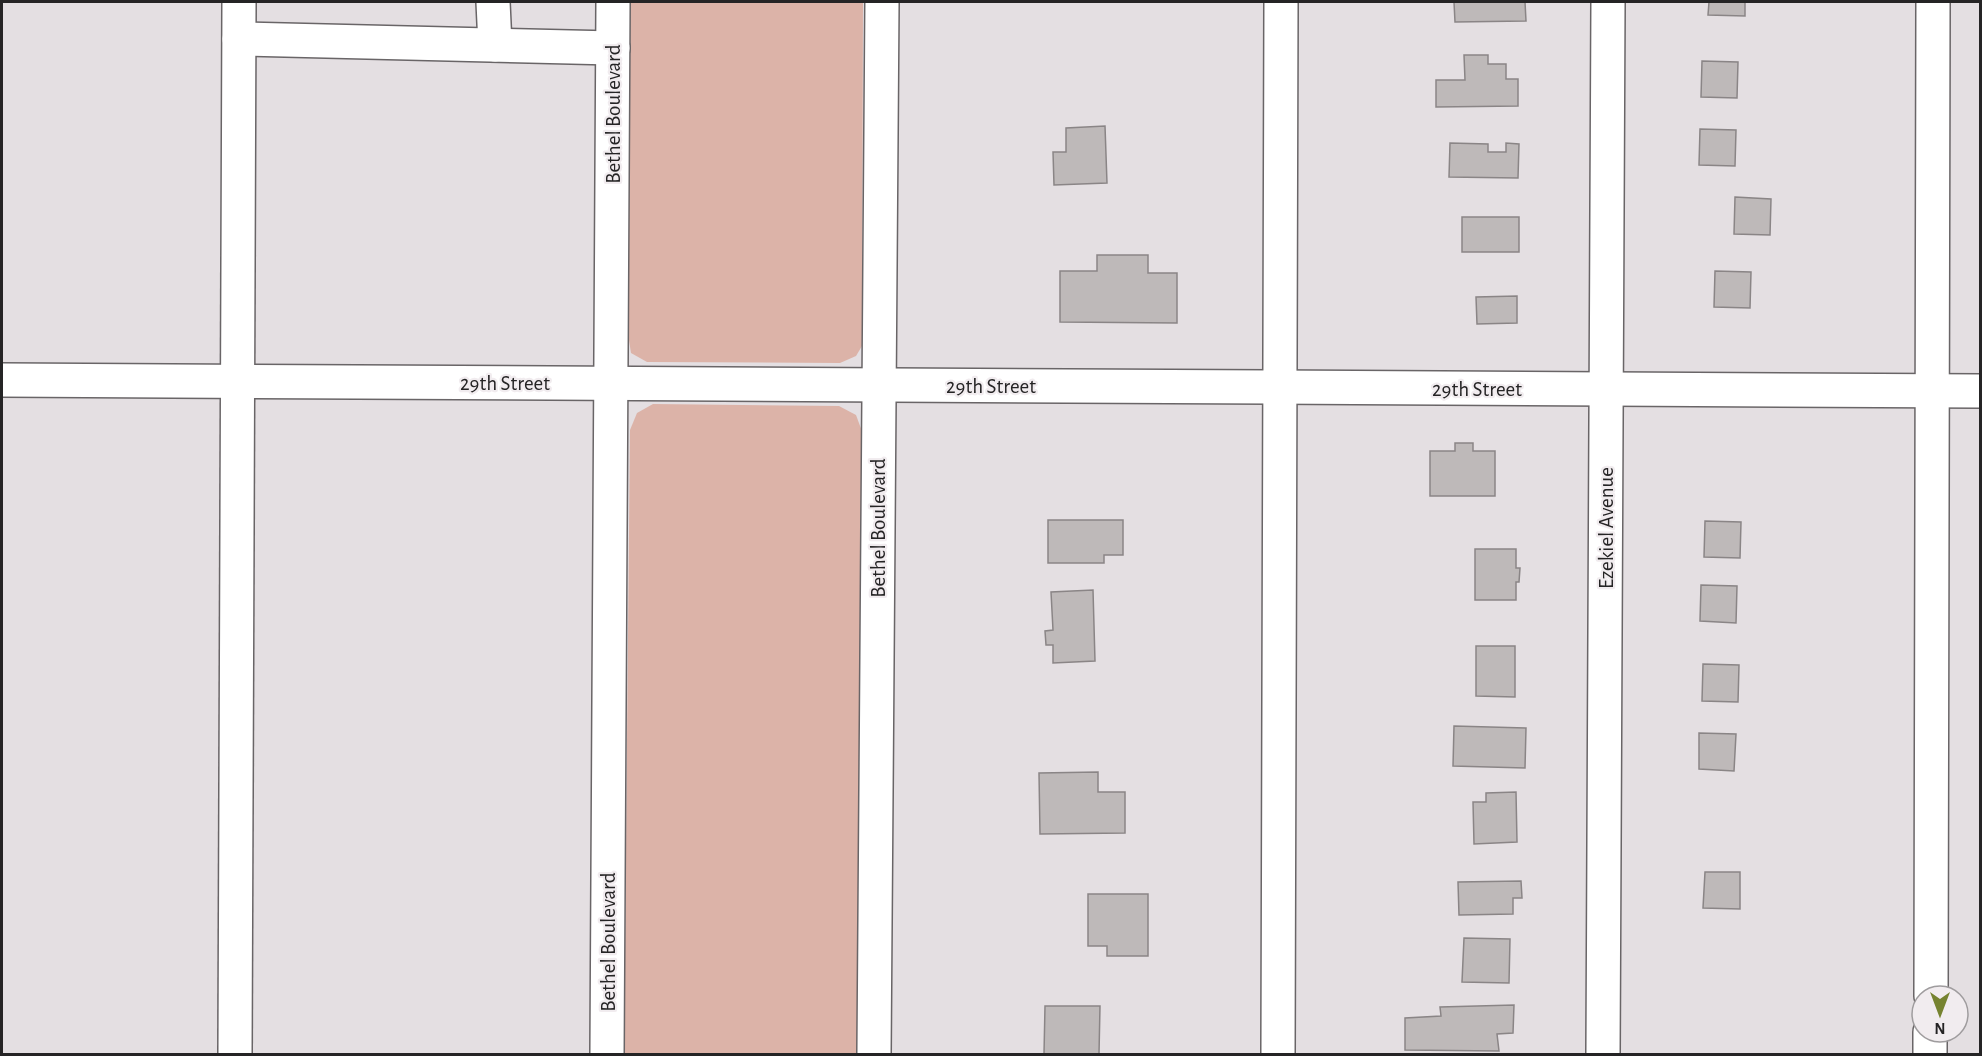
<svg xmlns="http://www.w3.org/2000/svg" width="1982" height="1056" font-family="'Alegreya Sans',sans-serif">
	<style>
		.green { fill: #dcb3a8 }
		.building { fill: #beb9b9; stroke: #8a8586; stroke-width: 1.5 }
		.lines { fill: none; stroke-linecap: round; stroke-linejoin: round }
		.minor-casing { stroke: #696567; stroke-width: 36 }
		.minor { stroke: #fff; stroke-width: 33 }
		.labels { text-anchor: middle; dominant-baseline: central; stroke-width: 4.5; stroke-linejoin: round; paint-order: stroke }
		.street-label { font-size: 21px; fill: #252425; stroke: #f1ecef }
	</style>
	<rect width="100%" height="100%" fill="#e4dfe2"/>
	<!-- green -->
	<g class="green">
		<path d="M630,2H863L862,346L856,356L840,363L647,362L631,353L628,334Z"/>
		<path d="M653,404L839,406L856,415L863,434L858,1054H624L630,430L637,413Z"/>
	</g>
	<!-- building -->
	<g class="building">
		<path d="M1454,2H1525L1526,21L1455,22Z"/>
		<path d="M1709,2H1745V16L1708,15Z"/>
		<path d="M1464,55H1488V64H1506V79H1518V106L1436,107V80H1465Z"/>
		<path d="M1702,61L1738,62L1737,98L1701,97Z"/>
		<path d="M1105,126L1107,183L1054,185L1053,152H1066V128Z"/>
		<path d="M1700,129L1736,130L1735,166L1699,165Z"/>
		<path d="M1450,143L1488,144V152H1506V143L1519,144L1518,178L1449,177Z"/>
		<path d="M1735,197L1771,199L1770,235L1734,234Z"/>
		<rect x="1462" y="217" width="57" height="35"/>
		<path d="M1097,255H1148V273H1177V323L1060,322V271H1097Z"/>
		<path d="M1715,271L1751,272L1750,308L1714,307Z"/>
		<path d="M1517,296V323L1477,324L1476,297Z"/>
		<path d="M1455,443H1473V451H1495V496H1430V451H1455Z"/>
		<path d="M1048,520H1123V555H1104V563H1048Z"/>
		<path d="M1705,521L1741,522L1740,558L1704,557Z"/>
		<path d="M1475,549H1516V568H1520L1519,582H1516V600H1475Z"/>
		<path d="M1701,585L1737,586L1736,623L1700,621Z"/>
		<path d="M1093,590L1095,661L1053,663V645H1046L1045,631L1053,630L1051,592Z"/>
		<path d="M1476,646H1515V697L1476,696Z"/>
		<path d="M1703,664L1739,665L1738,702L1702,701Z"/>
		<path d="M1454,726L1526,728L1525,768L1453,766Z"/>
		<path d="M1699,733L1736,734L1734,771L1699,769Z"/>
		<path d="M1098,772V792H1125V833L1040,834L1039,773Z"/>
		<path d="M1516,792L1517,842L1474,844L1473,802H1486V793Z"/>
		<path d="M1705,872H1740V909L1703,908Z"/>
		<path d="M1521,881L1522,898H1513V914L1459,915L1458,882Z"/>
		<path d="M1088,894H1148V956H1107V946H1088Z"/>
		<path d="M1464,938L1510,939L1509,983L1462,982Z"/>
		<path d="M1514,1005L1513,1033L1497,1034L1499,1051L1405,1050V1018L1441,1016L1440,1007Z"/>
		<path d="M1045,1006H1100L1099,1054H1044Z"/>
	</g>
	<g class="lines">
		<defs>
			<g id="minor">
				<path d="M493,2L495,45"/>
				<path d="M239,39L613,48"/>
				<path d="M2,380L1980,391"/>
				<path d="M1931,996L1933,2"/>
				<path d="M235,1054L239,2"/>
				<path d="M607,1054L613,2"/>
				<path d="M874,1054L882,2"/>
				<path d="M1278,1054L1281,2"/>
				<path d="M1603,1054L1608,2"/>
				<path d="M1930,1054V1032"/>
			</g>
		</defs>
		<!-- minor casing -->
		<use href="#minor" class="minor-casing"/>
		<!-- minor -->
		<use href="#minor" class="minor"/>
	</g>
	<g class="labels">
		<!-- street labels -->
		<g class="street-label">
			<text transform="translate(613 114) rotate(-90)">Bethel Boulevard</text>
			<text x="505" y="383">29th Street</text>
			<text x="991" y="386">29th Street</text>
			<text x="1477" y="389">29th Street</text>
			<text transform="translate(878 528) rotate(-90)">Bethel Boulevard</text>
			<text transform="translate(1606 528) rotate(-90)">Ezekiel Avenue</text>
			<text transform="translate(608 942) rotate(-90)">Bethel Boulevard</text>
		</g>
	</g>
	<!-- border -->
	<rect width="1982" height="1056" fill="none" stroke="#252425" stroke-width="6"/>
	<!-- north arrow -->
	<g transform="translate(1940 1014) rotate(180)"><circle r="28" fill="#f1ecef" stroke="#9f9c9e" stroke-width="1.5"/>
	<path d="M0-4.5L10 22L0 15L-10 22Z" fill="#768330"/>
	<text y="-9" font-size="16" font-weight="bold" text-anchor="middle" fill="#252425">N</text>
	</g>
</svg>
